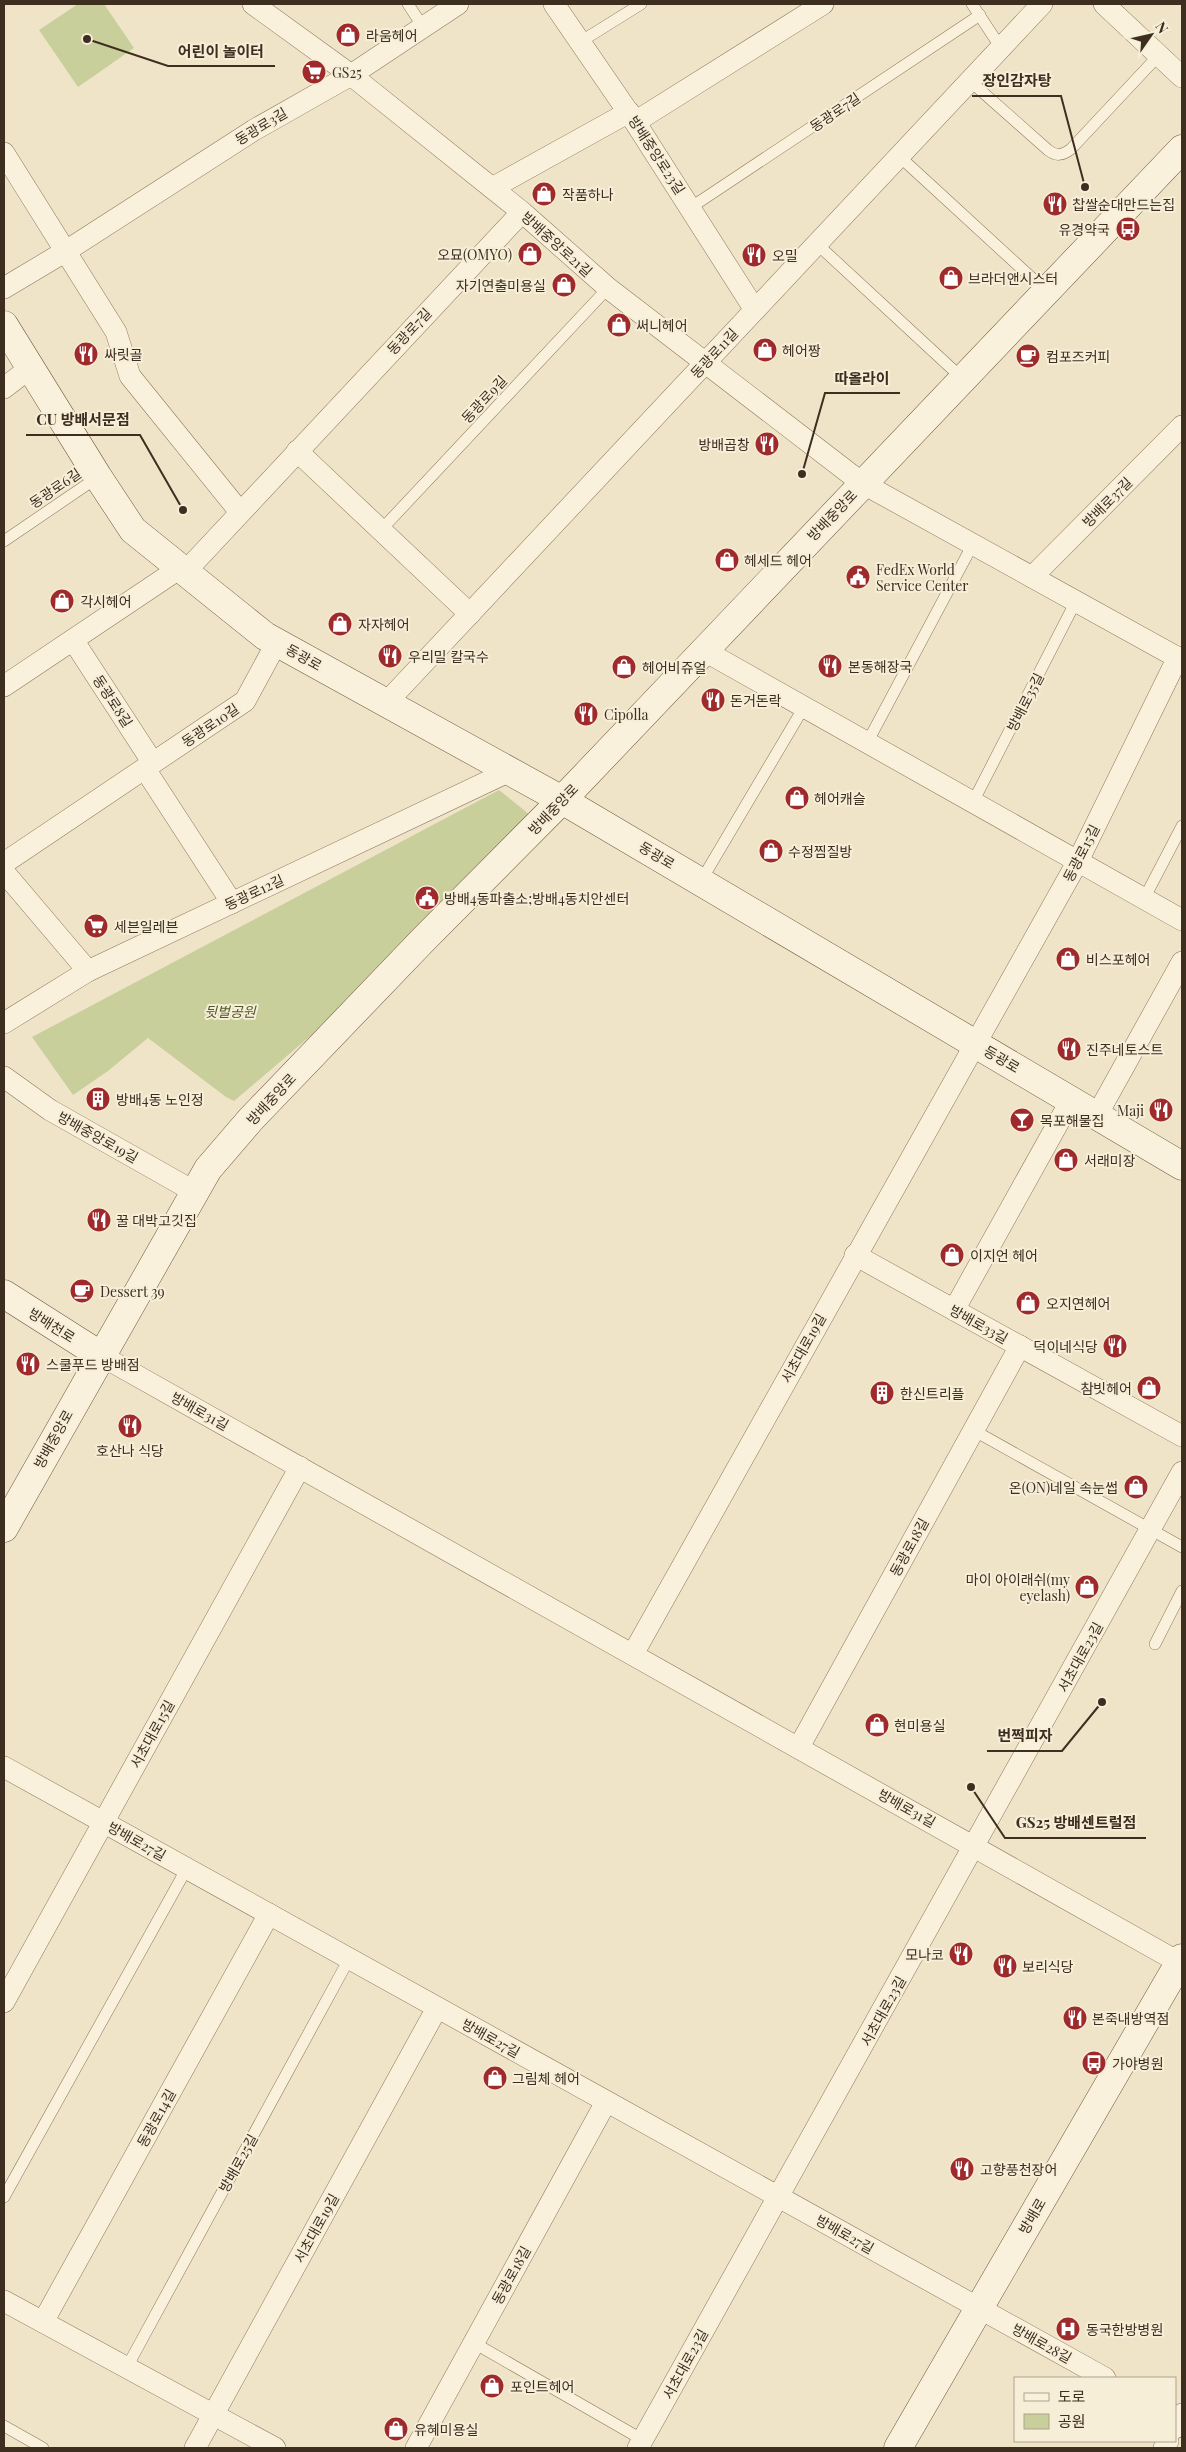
<svg xmlns="http://www.w3.org/2000/svg" width="1186" height="2452" font-family="'Playfair Display','Noto Sans KR',serif">
	<style>
		.green { fill: #c9cf9b }
		.lines { fill: none; stroke-linecap: round; stroke-linejoin: round }
		.lane-casing { stroke: #8d765c; stroke-width: 12 }
		.street-casing { stroke: #8d765c; stroke-width: 22 }
		.secondary-casing { stroke: #6f573f; stroke-width: 29 }
		.lane { stroke: #faf1dc; stroke-width: 11 }
		.street { stroke: #faf1dc; stroke-width: 21 }
		.secondary { stroke: #faf1dc; stroke-width: 28 }
		.labels { text-anchor: middle; dominant-baseline: central; stroke-width: 4; stroke-linejoin: round; paint-order: stroke }
		.poi-label { font-size: 14px; fill: #3d2e20; stroke: #f7eed8; text-anchor: start }
		.street-label { font-size: 14px; fill: #3d2e20; stroke: #f7eed8 }
		.park-label { font-size: 14px; font-style: italic; fill: #4d5a26; stroke: #f7eed8 }
		.leader { fill: none; stroke: #3d2e20; stroke-width: 2 }
		.callout-dot { fill: #3d2e20; stroke: #f7eed8; stroke-width: 2 }
		.callout-label { font-size: 15px; text-anchor: middle; font-weight: bold; fill: #3d2e20; stroke: #f7eed8; stroke-width: 4; stroke-linejoin: round; paint-order: stroke }
	</style>
	<rect width="100%" height="100%" fill="#f0e4c8"/>
	<!-- green -->
	<g class="green">
		<path d="M78,4H104L134,48L78,87L39,30Z"/>
		<path d="M499,790L540,823L423,940L234,1101L226,1097L148,1038L108,1071L73,1095L32,1037Z"/>
	</g>
	<g class="lines">
		<defs>
			<g id="lane">
				<path d="M408,4L423,27"/>
				<path d="M972,4L1001,48"/>
				<path d="M580,42L641,4"/>
				<path d="M970,81L1048,150C1056,156 1062,156 1071,149L1159,55"/>
				<path d="M899,156L1046,291"/>
				<path d="M690,208L980,15"/>
				<path d="M817,244L963,379"/>
				<path d="M381,530L608,288"/>
				<path d="M4,541L98,477"/>
				<path d="M867,743L973,544"/>
				<path d="M973,802L1076,601"/>
				<path d="M701,881L804,707"/>
				<path d="M1144,899L1182,826"/>
				<path d="M973,1430L1182,1547"/>
				<path d="M1155,1644L1182,1591"/>
				<path d="M4,2197L187,1868"/>
				<path d="M474,2343L643,2440"/>
				<path d="M127,2367L349,1959"/>
				<path d="M4,2426L43,2448"/>
			</g>
			<g id="street">
				<path d="M253,4L351,75L522,212L608,288L862,483L1182,660"/>
				<path d="M554,4L635,122L755,310"/>
				<path d="M1104,4L1182,77"/>
				<path d="M635,122L823,4"/>
				<path d="M4,153L116,332L130,376L240,512"/>
				<path d="M492,188L629,112"/>
				<path d="M4,288L66,251L254,130L351,75L458,4"/>
				<path d="M4,388L30,368"/>
				<path d="M297,451L470,614"/>
				<path d="M185,572L522,212"/>
				<path d="M1032,577L1182,426"/>
				<path d="M73,640L153,763"/>
				<path d="M703,650L1182,920"/>
				<path d="M4,686L180,568"/>
				<path d="M386,703L1042,4"/>
				<path d="M145,769L232,903"/>
				<path d="M4,863L245,701L277,642"/>
				<path d="M4,872L88,971"/>
				<path d="M4,1023L88,971L510,771"/>
				<path d="M4,1077L50,1110L195,1192"/>
				<path d="M1097,1115L1182,962"/>
				<path d="M855,1255L1182,1436"/>
				<path d="M954,1310L1071,1100"/>
				<path d="M100,1355L1182,1964"/>
				<path d="M633,1654L1078,861L1178,657"/>
				<path d="M799,1747L1020,1346"/>
				<path d="M4,1767L1105,2378"/>
				<path d="M4,2002L300,1467"/>
				<path d="M4,2301L275,2448"/>
				<path d="M43,2322L269,1914"/>
				<path d="M1175,2428L1182,2414"/>
				<path d="M195,2448L437,2008"/>
				<path d="M416,2448L606,2102"/>
				<path d="M638,2448L1182,1472"/>
				<path d="M1164,2448L1168,2441"/>
			</g>
			<g id="secondary">
				<path d="M4,325L98,477L133,530L265,636L562,800L1182,1166"/>
				<path d="M4,1294L100,1355"/>
				<path d="M4,1528L208,1169L251,1119L423,940L562,800L1182,149"/>
				<path d="M898,2448L1182,1958"/>
			</g>
		</defs>
		<!-- lane casing -->
		<use href="#lane" class="lane-casing"/>
		<!-- street casing -->
		<use href="#street" class="street-casing"/>
		<!-- secondary casing -->
		<use href="#secondary" class="secondary-casing"/>
		<!-- lane -->
		<use href="#lane" class="lane"/>
		<!-- street -->
		<use href="#street" class="street"/>
		<!-- secondary -->
		<use href="#secondary" class="secondary"/>
	</g>
	<!-- icons -->
	<defs>
		<symbol id="shop-disc" viewBox="-11 -11 22 22"><circle r="9.5" fill="#9e2a2b" stroke="#f7eed8"/><path d="M-5-2.5h2.3a2.7 3.5 0 0 1 5.4 0H5L5.5 6h-11ZM-1.5-2.5h3a1.5 2.3 0 0 0-3 0Z" fill="#fff"/></symbol>
		<symbol id="supermarket-disc" viewBox="-11 -11 22 22"><circle r="9.5" fill="#9e2a2b" stroke="#f7eed8"/><path d="M-6-5.5h2.5l.6 2H6L4.5 2H-2.5L-4.4-4H-6ZM-1.5 3.2a1.3 1.3 0 1 0 .1 0ZM3 3.2a1.3 1.3 0 1 0 .1 0Z" fill="#fff"/></symbol>
		<symbol id="restaurant-disc" viewBox="-11 -11 22 22"><circle r="9.5" fill="#9e2a2b" stroke="#f7eed8"/><path d="M-5-6h1v4h1v-4h1v4h1v-4h1v5L-1.5 .5V6h-2V.5L-5-1ZM5-6V6H3V1.5H1.5Q1.5-4 5-6Z" fill="#fff"/></symbol>
		<symbol id="bus-disc" viewBox="-11 -11 22 22"><circle r="9.5" fill="#9e2a2b" stroke="#f7eed8"/><path d="M-5-6H5V4H4V6H2V4H-2V6H-4V4H-5ZM-3.5-4V0h7V-4ZM-3.5 1.2v1.5H-2V1.2ZM2 1.2v1.5H3.5V1.2Z" fill="#fff"/></symbol>
		<symbol id="cafe-disc" viewBox="-11 -11 22 22"><circle r="9.5" fill="#9e2a2b" stroke="#f7eed8"/><path d="M-5.5-4.5H6V0H3Q3 3.5 0 3.5H-2.5Q-5.5 3.5-5.5 0ZM3-3.2v2h1.7v-2ZM-6 4.5H4V6H-6Z" fill="#fff"/></symbol>
		<symbol id="civic-disc" viewBox="-11 -11 22 22"><circle r="9.5" fill="#9e2a2b" stroke="#f7eed8"/><path d="M-.6-6.5H3V-4.5H.6V-3L4-1V1h2V6H-6V1h2V-1L-.6-3ZM-1.2 2.5V6h2.4V2.5Z" fill="#fff"/></symbol>
		<symbol id="building-disc" viewBox="-11 -11 22 22"><circle r="9.5" fill="#9e2a2b" stroke="#f7eed8"/><path d="M-4-6H4V6H1V3H-1V6H-4ZM-2.5-4.3h1.7v1.8h-1.7ZM.8-4.3h1.7v1.8H.8ZM-2.5-1h1.7V.8h-1.7ZM.8-1h1.7V.8H.8Z" fill="#fff"/></symbol>
		<symbol id="bar-disc" viewBox="-11 -11 22 22"><circle r="9.5" fill="#9e2a2b" stroke="#f7eed8"/><path d="M-6-5H6L.8 .8V4.5H3.5V6h-7V4.5H-.8V.8Z" fill="#fff"/></symbol>
		<symbol id="hospital-disc" viewBox="-11 -11 22 22"><circle r="9.5" fill="#9e2a2b" stroke="#f7eed8"/><path d="M-5-5h3v3.5h4V-5h3V5h-3V1.5h-4V5h-3Z" fill="#fff"/></symbol>
	</defs>
	<g fill-rule="evenodd">
		<use href="#shop-disc" x="334" y="21" width="28" height="28"/>
		<use href="#supermarket-disc" x="300" y="58" width="28" height="28"/>
		<use href="#shop-disc" x="530" y="180" width="28" height="28"/>
		<use href="#restaurant-disc" x="1041" y="190" width="28" height="28"/>
		<use href="#bus-disc" x="1114" y="215" width="28" height="28"/>
		<use href="#shop-disc" x="516" y="240" width="28" height="28"/>
		<use href="#restaurant-disc" x="740" y="241" width="28" height="28"/>
		<use href="#shop-disc" x="937" y="264" width="28" height="28"/>
		<use href="#shop-disc" x="550" y="271" width="28" height="28"/>
		<use href="#shop-disc" x="605" y="311" width="28" height="28"/>
		<use href="#shop-disc" x="751" y="336" width="28" height="28"/>
		<use href="#restaurant-disc" x="72" y="340" width="28" height="28"/>
		<use href="#cafe-disc" x="1014" y="342" width="28" height="28"/>
		<use href="#restaurant-disc" x="753" y="430" width="28" height="28"/>
		<use href="#shop-disc" x="713" y="546" width="28" height="28"/>
		<use href="#civic-disc" x="844" y="563" width="28" height="28"/>
		<use href="#shop-disc" x="48" y="587" width="28" height="28"/>
		<use href="#shop-disc" x="326" y="610" width="28" height="28"/>
		<use href="#restaurant-disc" x="376" y="642" width="28" height="28"/>
		<use href="#restaurant-disc" x="816" y="652" width="28" height="28"/>
		<use href="#shop-disc" x="610" y="653" width="28" height="28"/>
		<use href="#restaurant-disc" x="699" y="686" width="28" height="28"/>
		<use href="#restaurant-disc" x="572" y="700" width="28" height="28"/>
		<use href="#shop-disc" x="783" y="784" width="28" height="28"/>
		<use href="#shop-disc" x="757" y="837" width="28" height="28"/>
		<use href="#civic-disc" x="413" y="884" width="28" height="28"/>
		<use href="#supermarket-disc" x="82" y="912" width="28" height="28"/>
		<use href="#shop-disc" x="1054" y="945" width="28" height="28"/>
		<use href="#restaurant-disc" x="1055" y="1035" width="28" height="28"/>
		<use href="#building-disc" x="84" y="1085" width="28" height="28"/>
		<use href="#restaurant-disc" x="1147" y="1096" width="28" height="28"/>
		<use href="#bar-disc" x="1008" y="1106" width="28" height="28"/>
		<use href="#shop-disc" x="1052" y="1146" width="28" height="28"/>
		<use href="#restaurant-disc" x="85" y="1206" width="28" height="28"/>
		<use href="#shop-disc" x="938" y="1241" width="28" height="28"/>
		<use href="#cafe-disc" x="68" y="1277" width="28" height="28"/>
		<use href="#shop-disc" x="1014" y="1289" width="28" height="28"/>
		<use href="#restaurant-disc" x="1101" y="1332" width="28" height="28"/>
		<use href="#restaurant-disc" x="14" y="1350" width="28" height="28"/>
		<use href="#shop-disc" x="1135" y="1374" width="28" height="28"/>
		<use href="#building-disc" x="868" y="1379" width="28" height="28"/>
		<use href="#restaurant-disc" x="116" y="1412" width="28" height="28"/>
		<use href="#shop-disc" x="1122" y="1473" width="28" height="28"/>
		<use href="#shop-disc" x="1073" y="1573" width="28" height="28"/>
		<use href="#shop-disc" x="863" y="1711" width="28" height="28"/>
		<use href="#restaurant-disc" x="947" y="1940" width="28" height="28"/>
		<use href="#restaurant-disc" x="991" y="1952" width="28" height="28"/>
		<use href="#restaurant-disc" x="1061" y="2004" width="28" height="28"/>
		<use href="#bus-disc" x="1080" y="2049" width="28" height="28"/>
		<use href="#shop-disc" x="481" y="2064" width="28" height="28"/>
		<use href="#restaurant-disc" x="948" y="2155" width="28" height="28"/>
		<use href="#hospital-disc" x="1054" y="2315" width="28" height="28"/>
		<use href="#shop-disc" x="478" y="2372" width="28" height="28"/>
		<use href="#shop-disc" x="382" y="2415" width="28" height="28"/>
	</g>
	<g class="labels">
		<!-- poi labels -->
		<g class="poi-label">
			<text x="366" y="35">라움헤어</text>
			<text x="332" y="72">GS25</text>
			<text x="562" y="194">작품하나</text>
			<text x="1072" y="204">찹쌀순대만드는집</text>
			<text x="1110" y="229" text-anchor="end">유경약국</text>
			<text x="512" y="254" text-anchor="end">오묘(OMYO)</text>
			<text x="772" y="255">오밀</text>
			<text x="968" y="278">브라더앤시스터</text>
			<text x="546" y="285" text-anchor="end">자기연출미용실</text>
			<text x="636" y="325">써니헤어</text>
			<text x="782" y="350">헤어짱</text>
			<text x="104" y="354">싸릿골</text>
			<text x="1046" y="356">컴포즈커피</text>
			<text x="750" y="444" text-anchor="end">방배곱창</text>
			<text x="744" y="560">헤세드 헤어</text>
			<text x="876" y="569">FedEx World<tspan x="876" dy="16">Service Center</tspan></text>
			<text x="80" y="601">각시헤어</text>
			<text x="358" y="624">자자헤어</text>
			<text x="408" y="656">우리밀 칼국수</text>
			<text x="848" y="666">본동해장국</text>
			<text x="642" y="667">헤어비쥬얼</text>
			<text x="730" y="700">돈거돈락</text>
			<text x="604" y="714">Cipolla</text>
			<text x="814" y="798">헤어캐슬</text>
			<text x="788" y="851">수정찜질방</text>
			<text x="444" y="898">방배4동파출소;방배4동치안센터</text>
			<text x="114" y="926">세븐일레븐</text>
			<text x="1086" y="959">비스포헤어</text>
			<text x="1086" y="1049">진주네토스트</text>
			<text x="116" y="1099">방배4동 노인정</text>
			<text x="1144" y="1110" text-anchor="end">Maji</text>
			<text x="1040" y="1120">목포해물집</text>
			<text x="1084" y="1160">서래미장</text>
			<text x="116" y="1220">꿀 대박고깃집</text>
			<text x="970" y="1255">이지언 헤어</text>
			<text x="100" y="1291">Dessert 39</text>
			<text x="1046" y="1303">오지연헤어</text>
			<text x="1098" y="1346" text-anchor="end">덕이네식당</text>
			<text x="46" y="1364">스쿨푸드 방배점</text>
			<text x="1132" y="1388" text-anchor="end">참빗헤어</text>
			<text x="900" y="1393">한신트리플</text>
			<text x="130" y="1450" text-anchor="middle">호산나 식당</text>
			<text x="1118" y="1487" text-anchor="end">온(ON)네일 속눈썹</text>
			<text x="1070" y="1579" text-anchor="end">마이 아이래쉬(my<tspan x="1070" dy="16">eyelash)</tspan></text>
			<text x="894" y="1725">현미용실</text>
			<text x="944" y="1954" text-anchor="end">모나코</text>
			<text x="1022" y="1966">보리식당</text>
			<text x="1092" y="2018">본죽내방역점</text>
			<text x="1112" y="2063">가야병원</text>
			<text x="512" y="2078">그림체 헤어</text>
			<text x="980" y="2169">고향풍천장어</text>
			<text x="1086" y="2329">동국한방병원</text>
			<text x="510" y="2386">포인트헤어</text>
			<text x="414" y="2429">유혜미용실</text>
		</g>
		<!-- street labels -->
		<g class="street-label">
			<text transform="translate(835 112) rotate(-34)">동광로7길</text>
			<text transform="translate(261 126) rotate(-31)">동광로3길</text>
			<text transform="translate(657 155) rotate(57)">방배중앙로23길</text>
			<text transform="translate(557 244) rotate(42)">방배중앙로21길</text>
			<text transform="translate(409 331) rotate(-47)">동광로7길</text>
			<text transform="translate(714 353) rotate(-47)">동광로11길</text>
			<text transform="translate(484 399) rotate(-47)">동광로9길</text>
			<text transform="translate(55 488) rotate(-34)">동광로6길</text>
			<text transform="translate(1107 502) rotate(-45)">방배로37길</text>
			<text transform="translate(832 515) rotate(-46)">방배중앙로</text>
			<text transform="translate(304 657) rotate(29)">동광로</text>
			<text transform="translate(113 701) rotate(57)">동광로8길</text>
			<text transform="translate(1025 702) rotate(-63)">방배로35길</text>
			<text transform="translate(210 725) rotate(-34)">동광로10길</text>
			<text transform="translate(553 809) rotate(-46)">방배중앙로</text>
			<text transform="translate(1081 853) rotate(-63)">동광로15길</text>
			<text transform="translate(657 855) rotate(31)">동광로</text>
			<text transform="translate(254 892) rotate(-25)">동광로12길</text>
			<text transform="translate(1002 1059) rotate(30)">동광로</text>
			<text transform="translate(271 1099) rotate(-47)">방배중앙로</text>
			<text transform="translate(98 1137) rotate(29)">방배중앙로19길</text>
			<text transform="translate(979 1324) rotate(29)">방배로33길</text>
			<text transform="translate(52 1325) rotate(32)">방배천로</text>
			<text transform="translate(803 1348) rotate(-61)">서초대로19길</text>
			<text transform="translate(200 1411) rotate(29)">방배로31길</text>
			<text transform="translate(53 1439) rotate(-61)">방배중앙로</text>
			<text transform="translate(909 1547) rotate(-61)">동광로18길</text>
			<text transform="translate(1080 1657) rotate(-61)">서초대로23길</text>
			<text transform="translate(152 1734) rotate(-61)">서초대로15길</text>
			<text transform="translate(907 1808) rotate(29)">방배로31길</text>
			<text transform="translate(137 1841) rotate(29)">방배로27길</text>
			<text transform="translate(883 2011) rotate(-61)">서초대로23길</text>
			<text transform="translate(491 2038) rotate(29)">방배로27길</text>
			<text transform="translate(156 2118) rotate(-61)">동광로14길</text>
			<text transform="translate(238 2163) rotate(-61)">방배로25길</text>
			<text transform="translate(1032 2216) rotate(-60)">방배로</text>
			<text transform="translate(316 2228) rotate(-61)">서초대로19길</text>
			<text transform="translate(845 2234) rotate(29)">방배로27길</text>
			<text transform="translate(511 2275) rotate(-61)">동광로18길</text>
			<text transform="translate(1042 2343) rotate(29)">방배로28길</text>
			<text transform="translate(685 2364) rotate(-61)">서초대로23길</text>
		</g>
		<!-- park labels -->
		<g class="park-label">
			<text x="230" y="1011">뒷벌공원</text>
		</g>
	</g>
	<!-- callouts -->
	<path class="leader" d="M87 39L168 66H275M1085 187L1061 96H972M802 474L825 393H900M183 510L140 435H26M1102 1702L1062 1751H987M971 1787L1005 1838H1146"/>
	<g class="callout-dot">
		<circle cx="87" cy="39" r="5"/>
		<circle cx="1085" cy="187" r="5"/>
		<circle cx="802" cy="474" r="5"/>
		<circle cx="183" cy="510" r="5"/>
		<circle cx="1102" cy="1702" r="5"/>
		<circle cx="971" cy="1787" r="5"/>
	</g>
	<g class="callout-label">
		<text x="221" y="57">어린이 놀이터</text>
		<text x="1017" y="86">장인감자탕</text>
		<text x="862" y="384">따올라이</text>
		<text x="83" y="425">CU 방배서문점</text>
		<text x="1025" y="1741">번쩍피자</text>
		<text x="1076" y="1828">GS25 방배센트럴점</text>
	</g>
	<!-- border -->
	<rect width="1186" height="2452" fill="none" stroke="#3d2e20" stroke-width="10"/>
	<!-- legend -->
	<rect x="1014" y="2377" width="162" height="65" fill="#f7eed8" stroke="#ada18e"/>
	<rect x="1024" y="2393" width="25" height="8" fill="#faf1dc" stroke="#ada18e"/>
	<text x="1058" y="2402" font-size="15" fill="#3d2e20">도로</text>
	<rect x="1024" y="2414" width="25" height="15" fill="#c9cf9b" stroke="#ada18e"/>
	<text x="1058" y="2427" font-size="15" fill="#3d2e20">공원</text>
	<!-- north arrow -->
	<g transform="translate(1151 35) rotate(56)" stroke="#f7eed8" stroke-width="4" paint-order="stroke">
	<path d="M0-4L9 19L0 12L-9 19Z" fill="#3d2e20"/>
	<text y="-8" font-size="14" font-weight="bold" text-anchor="middle" fill="#3d2e20">N</text>
	</g>
</svg>
